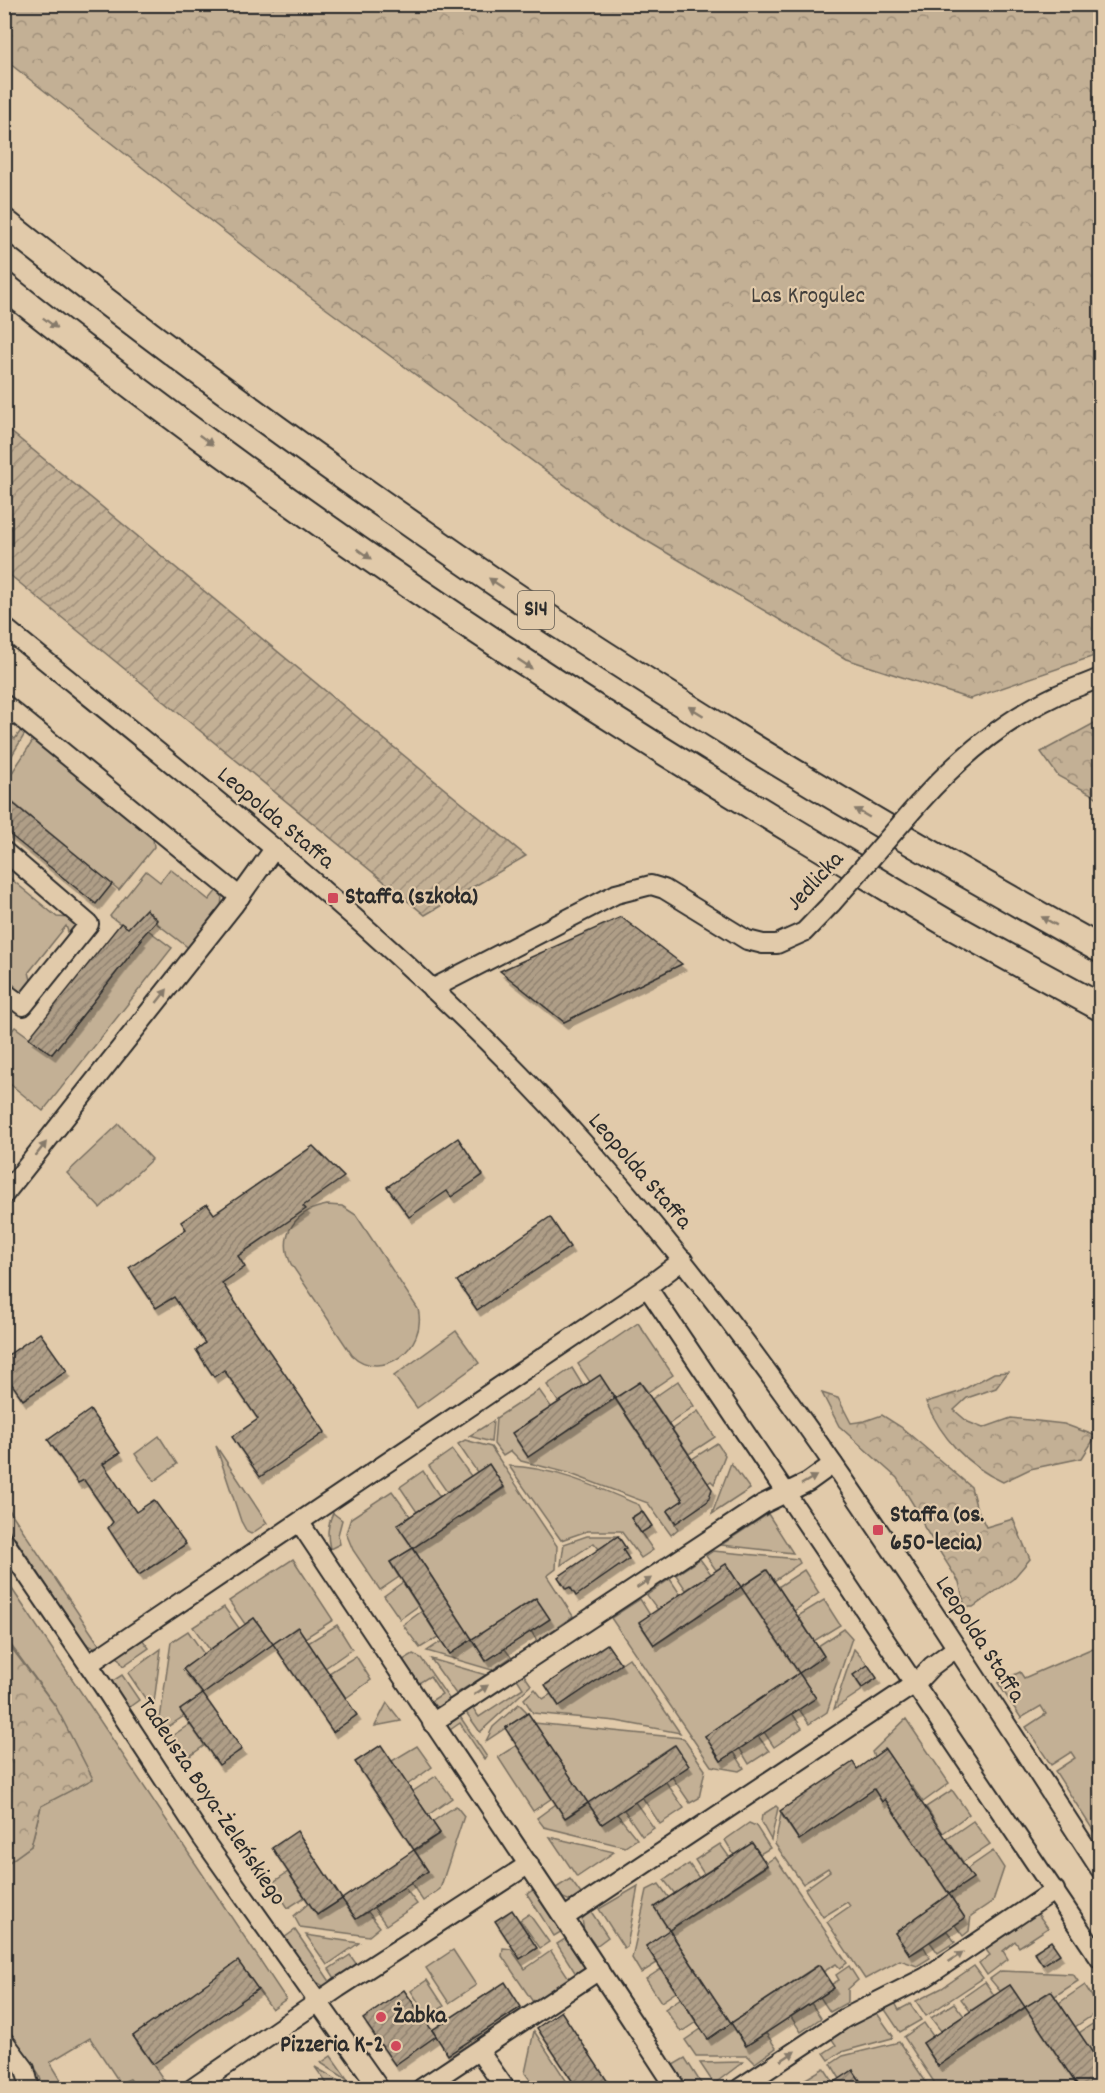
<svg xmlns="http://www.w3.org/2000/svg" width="1105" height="2093" font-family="Dekko,sans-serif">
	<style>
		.green { fill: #c3b095; stroke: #776e60; stroke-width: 1.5 }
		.forest { fill: url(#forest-crowns); stroke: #776e60; stroke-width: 1.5 }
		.garden { fill: url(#garden-furrows); stroke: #776e60; stroke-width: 1.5 }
		.building { fill: url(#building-hatch); stroke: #2b2b2b; stroke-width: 1.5; filter: url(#shadow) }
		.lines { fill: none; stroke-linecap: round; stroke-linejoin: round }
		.minor-casing { stroke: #2b2b2b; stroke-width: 22 }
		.highway-casing { stroke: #2b2b2b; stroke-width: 30 }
		.minor { stroke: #e1caaa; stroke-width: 18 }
		.highway { stroke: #e1caaa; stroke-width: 26 }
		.minor-bridge-casing { stroke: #2b2b2b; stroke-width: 22; stroke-linecap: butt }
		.minor-bridge { stroke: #e1caaa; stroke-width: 18 }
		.oneway { fill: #867a6a }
		.poi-dot { fill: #d1495b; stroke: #e1caaa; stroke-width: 2 }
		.labels { text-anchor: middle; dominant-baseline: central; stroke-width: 4.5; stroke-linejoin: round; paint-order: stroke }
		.shield { fill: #e1caaa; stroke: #625b51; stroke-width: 1.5 }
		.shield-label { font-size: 22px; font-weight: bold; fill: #2b2b2b }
		.park-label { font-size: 24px; fill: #423f3b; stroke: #e1caaa }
		.street-label { font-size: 24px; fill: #2b2b2b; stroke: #e1caaa }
		.poi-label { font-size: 24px; font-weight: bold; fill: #2b2b2b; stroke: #e1caaa; text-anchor: start }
	</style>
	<defs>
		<pattern id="forest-crowns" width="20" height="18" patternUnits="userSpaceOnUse" patternTransform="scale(1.5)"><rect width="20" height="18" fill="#c3b095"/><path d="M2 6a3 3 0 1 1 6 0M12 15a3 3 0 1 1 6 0" fill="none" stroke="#9f8f7a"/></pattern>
		<pattern id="garden-furrows" width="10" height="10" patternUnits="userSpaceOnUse" patternTransform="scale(1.5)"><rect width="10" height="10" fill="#c3b095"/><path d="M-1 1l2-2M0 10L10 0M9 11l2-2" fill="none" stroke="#9f8f7a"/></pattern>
		<pattern id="building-hatch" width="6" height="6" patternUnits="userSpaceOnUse" patternTransform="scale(1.5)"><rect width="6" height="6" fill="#af9e87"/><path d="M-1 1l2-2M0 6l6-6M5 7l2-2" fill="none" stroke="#8f816f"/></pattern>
		<filter id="shadow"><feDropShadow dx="3.5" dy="6" stdDeviation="0" flood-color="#0004"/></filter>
	</defs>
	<rect width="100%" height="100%" fill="#e1caaa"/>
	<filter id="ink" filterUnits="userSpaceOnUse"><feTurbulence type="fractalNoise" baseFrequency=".0167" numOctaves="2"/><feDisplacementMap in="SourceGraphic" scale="12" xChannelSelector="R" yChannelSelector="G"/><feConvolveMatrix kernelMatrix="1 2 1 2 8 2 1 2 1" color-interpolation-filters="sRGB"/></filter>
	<g filter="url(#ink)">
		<!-- green -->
		<g class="green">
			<path d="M22,729L26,732L5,767V731L15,739Z"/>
			<path d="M34,739L153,838L154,847L119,890L5,796L4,785Z"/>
			<path d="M170,869L209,900L217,890L222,895L221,910L190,949L155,922L157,919L146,909L136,919L148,930L172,948L43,1111L5,1080L4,1040L15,1027L52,1054L142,940L110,916L146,871L160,882Z"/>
			<path d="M5,874L57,917L72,918L77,927L71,940L66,926L29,972L33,988L20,995L12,990L15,986L5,978Z"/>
			<path d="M119,1124L152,1159L100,1208L67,1173Z"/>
			<path d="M327,1205L342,1206L356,1215L418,1309C428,1348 381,1383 352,1355L291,1264C277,1234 297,1210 327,1205Z"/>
			<path d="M638,1323L673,1375L648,1392L640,1382L615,1399L674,1487L699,1471L692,1459L717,1443L725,1455L714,1484L711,1481L667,1511L678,1529L671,1535L648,1503L568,1473L521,1461L511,1451L503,1456L494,1444L496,1418L539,1390L552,1408L528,1457L615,1399L590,1382L578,1364Z"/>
			<path d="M456,1331L479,1363L417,1408L394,1376Z"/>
			<path d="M572,1368L583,1386L559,1403L547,1385Z"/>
			<path d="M678,1381L694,1406L669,1424L652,1399Z"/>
			<path d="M698,1411L715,1437L689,1454L672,1429Z"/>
			<path d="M493,1421L491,1442L469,1436Z"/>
			<path d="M159,1436L177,1464L154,1481L135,1454Z"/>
			<path d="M465,1440L491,1447L557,1546L556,1569L547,1576L573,1616L537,1641L531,1631L549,1619L535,1598L473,1639L505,1649L511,1657L492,1670L427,1651L442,1641L450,1654L472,1639L413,1548L390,1562L399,1577L380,1590L353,1550L346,1533L351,1518L392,1491L410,1516L398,1525L413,1548L504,1488L477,1472L458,1444Z"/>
			<path d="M216,1446L267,1523L251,1534L247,1532L241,1521Z"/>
			<path d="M452,1450L471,1476L447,1492L429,1466Z"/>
			<path d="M731,1463L750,1489L712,1514Z"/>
			<path d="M509,1466C554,1467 599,1488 639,1505L642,1511L631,1518L653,1550L641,1558L621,1531H587L561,1540Z"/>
			<path d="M423,1471L440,1497L417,1512L400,1487Z"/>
			<path d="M4,1502L100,1646L92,1647L85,1643L5,1523Z"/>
			<path d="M333,1513L342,1520L338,1535L340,1544L330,1549C327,1535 327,1526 333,1513Z"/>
			<path d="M768,1514L793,1553L721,1545Z"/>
			<path d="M587,1536H618L599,1549L594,1543L561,1565L564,1544Z"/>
			<path d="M713,1551L798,1559L800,1563L774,1581L766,1570L741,1587L799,1673L824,1656L818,1646L844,1629L852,1638L827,1712L809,1724L799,1709L705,1736L721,1761L734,1752L744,1768L739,1771L711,1766L611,1618L640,1599L650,1615L639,1623L655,1645L741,1587L726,1564L716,1570L706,1556Z"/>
			<path d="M293,1559L333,1620L305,1638L297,1627L273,1644L254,1618L245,1624L229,1601Z"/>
			<path d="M700,1559L711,1574L686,1590L676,1575Z"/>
			<path d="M804,1570L819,1593L794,1611L778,1587Z"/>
			<path d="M4,1577L286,1999L272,2009L238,1962L133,2036L166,2083L158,2088H137L130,2079L120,2083L90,2038L50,2062L61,2080L49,2088H44L39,2075L5,2024V1865L31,1846L41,1806L56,1707L5,1637Z"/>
			<path d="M670,1579L680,1594L658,1610L647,1595Z"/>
			<path d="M403,1582L418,1606L400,1619L384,1596Z"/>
			<path d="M824,1600L840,1625L814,1641L798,1616Z"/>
			<path d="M224,1607L239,1628L210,1650L193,1627Z"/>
			<path d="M422,1611L438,1637L420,1648L403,1625Z"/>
			<path d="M337,1625L352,1649L325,1668L308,1643Z"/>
			<path d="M188,1631L204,1654L184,1669L203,1694L180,1710L184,1716L166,1728L160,1719L171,1642Z"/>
			<path d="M142,1639L149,1648L123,1666L117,1656Z"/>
			<path d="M1100,1645V1841L1055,1771L1075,1758L1071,1752L1051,1765L1026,1727L1046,1714L1041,1706L1021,1718L998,1683L1020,1672L1024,1678Z"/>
			<path d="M161,1649L153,1710L128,1673Z"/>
			<path d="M854,1649L868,1665L854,1675L862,1688L861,1691L834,1709Z"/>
			<path d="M413,1654L421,1658L452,1703L443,1708H437L431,1701L442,1694L430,1676L419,1683L403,1660Z"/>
			<path d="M356,1656L371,1680L346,1698L329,1673Z"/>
			<path d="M629,1658L680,1733L616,1721L533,1713L524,1699L535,1689L543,1699L551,1694L559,1706Z"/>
			<path d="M431,1659L486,1675L456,1694Z"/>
			<path d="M520,1669L531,1685L480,1732L463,1708L470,1704L479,1717L523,1688L514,1674Z"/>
			<path d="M122,1675L139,1700L128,1708L111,1682Z"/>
			<path d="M387,1703L401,1721L375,1726Z"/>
			<path d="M519,1704L528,1713L486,1741L493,1727Z"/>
			<path d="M457,1712L487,1757L484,1759L460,1723L450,1730L447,1724L449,1719Z"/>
			<path d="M792,1713L802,1728L774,1747L764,1732Z"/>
			<path d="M906,1719L949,1783L923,1802L911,1785L887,1802L949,1894L973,1878L967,1869L993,1851L1004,1868L993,1901L971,1916L969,1931L963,1936L955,1925L965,1918L949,1894L895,1933L910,1955L924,1947L930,1958L917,1966L900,1960L865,1979L827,1922L850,1906L847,1902L823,1917L805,1889L830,1871L828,1868L803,1884L775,1844L781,1814L799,1840L874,1789L882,1801L908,1784L885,1750L874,1757L872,1752Z"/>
			<path d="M534,1723L683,1738L705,1770L699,1798L690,1803L672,1777L688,1766L674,1745L588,1803L602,1824L617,1814L637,1839L625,1847L544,1827L537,1818L556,1804L566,1818L588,1803Z"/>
			<path d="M190,1724L205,1745L187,1758L172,1736Z"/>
			<path d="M758,1736L769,1751L749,1764L740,1749Z"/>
			<path d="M517,1745L552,1798L533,1811L498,1757Z"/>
			<path d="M417,1746L432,1767L407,1785L392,1761Z"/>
			<path d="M436,1776L452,1798L428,1815L412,1792Z"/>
			<path d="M666,1782L684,1808L660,1824L642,1797Z"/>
			<path d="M952,1790L969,1814L943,1833L926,1807Z"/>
			<path d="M635,1802L654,1828L642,1836L624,1810Z"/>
			<path d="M456,1806L464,1816L440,1889L423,1901L411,1883L428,1871L415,1851L440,1833L432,1822Z"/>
			<path d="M776,1806L778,1808L771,1840L761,1822L762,1815Z"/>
			<path d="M973,1821L990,1844L963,1862L947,1839Z"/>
			<path d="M749,1823L756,1826L770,1848L760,1854L752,1843L734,1855L725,1840Z"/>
			<path d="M550,1837L614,1852L577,1877Z"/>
			<path d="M720,1844L730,1858L704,1874L695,1860Z"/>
			<path d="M775,1857L847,1963L840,1968L836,1964L823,1972L818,1965L732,2023L746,2046L766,2033L776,2048L755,2063L748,2056H696L685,2040L701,2029L708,2039L731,2023L670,1931L646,1946L657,1963L641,1973L632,1958L647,1890L659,1884L669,1898L655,1907L670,1930L767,1866L766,1863Z"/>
			<path d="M689,1864L699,1878L675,1894L664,1880Z"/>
			<path d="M288,1872L305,1897L288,1908L272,1883Z"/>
			<path d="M570,1879L584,1898L573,1902L563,1898L556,1888Z"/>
			<path d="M638,1886L627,1946L624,1948L599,1909Z"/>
			<path d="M404,1887L417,1904L386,1925L374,1908Z"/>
			<path d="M536,1888L564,1930L554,1936L527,1894Z"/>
			<path d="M342,1899L356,1919L368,1912L380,1927L369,1936L300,1927L294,1916L309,1903L318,1915Z"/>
			<path d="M590,1910L608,1937L596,1946L584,1931L582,1919Z"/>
			<path d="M1035,1910L1048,1928L1019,1947L1015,1941L1003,1951L1008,1959L987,1975L979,1963L990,1955L983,1946Z"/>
			<path d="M529,1914L549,1942L540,1948L520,1920Z"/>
			<path d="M295,1930L331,1983L323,1986L315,1981L284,1938Z"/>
			<path d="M947,1931L955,1942L938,1953L930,1942Z"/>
			<path d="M306,1935L359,1943L327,1965Z"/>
			<path d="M568,1937L584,1962L586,1969L578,1977L557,1944Z"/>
			<path d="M503,1948L511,1949L525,1969L551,1951L571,1981L535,2005L502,1956Z"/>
			<path d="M453,1950L476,1985L449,2003L426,1968Z"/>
			<path d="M350,1955L357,1965L336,1980L329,1969Z"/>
			<path d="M849,1966L858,1980L848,1989V2002L830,2012L820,1997L834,1988L832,1984L839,1980L836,1975Z"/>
			<path d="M974,1966L983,1978L926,2016L916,2001L942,1988Z"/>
			<path d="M661,1969L676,1992L661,2002L646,1979Z"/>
			<path d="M1001,1971L1073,1974L1078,1981L1055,1996L1050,1991L1026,2008L1079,2088H938L904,2037L924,2023L933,2036L923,2043L938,2066L1025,2008L1010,1985L1000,1991L990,1979Z"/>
			<path d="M427,1980L444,2006L428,2017L411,1991Z"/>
			<path d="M985,1982L994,1995L970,2011L961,1999Z"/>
			<path d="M1085,1985L1100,2010L1075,2027L1059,2003Z"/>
			<path d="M681,1998L696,2022L681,2032L665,2009Z"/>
			<path d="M893,1999L899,2010L910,2004L921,2020L900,2032L882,2005Z"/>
			<path d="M811,2003L821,2018L801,2032L791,2017Z"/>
			<path d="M954,2003L964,2016L941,2031L931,2018Z"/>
			<path d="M874,2009L893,2036L892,2038L841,2052L829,2060L824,2053L836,2045L829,2035Z"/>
			<path d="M1100,2019V2056L1096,2059L1079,2033Z"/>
			<path d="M534,2031L571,2088H536L525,2073Z"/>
			<path d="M899,2042L930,2088H865L853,2070L840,2079L831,2064L843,2056Z"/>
			<path d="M331,2056L348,2080L321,2063Z"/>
			<path d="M685,2058L704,2088H688L673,2065Z"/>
			<path d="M740,2062H743L714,2084L700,2063Z"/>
			<path d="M315,2067L351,2088H330Z"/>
			<path d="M824,2068L834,2083L826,2088H803L799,2083Z"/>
		</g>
		<!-- forest -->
		<g class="forest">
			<path d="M4,5H1100V654L970,699L846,659L615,522L267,265L5,60Z"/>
			<path d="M1100,720V799L1058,776L1041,752Z"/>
			<path d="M1008,1372L996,1388L967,1398L954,1410L968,1422L983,1428L1011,1418L1064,1424L1096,1436L1082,1458L1030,1469L1003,1482C967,1466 941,1437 926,1402L959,1392L994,1373Z"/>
			<path d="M822,1393L838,1398L851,1423L865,1421L882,1415L901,1427L971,1487L976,1506L986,1527L1013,1519L1030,1559L1013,1579L973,1607H965L959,1582L924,1527L921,1517L897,1478L839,1426Z"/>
			<path d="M4,1638L56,1707L93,1779L41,1806L31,1846L5,1865Z"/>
		</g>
		<!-- garden -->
		<path class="garden" d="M4,427H5L526,856L425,915L5,571Z"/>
		<!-- building -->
		<g class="building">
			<path d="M4,796L112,884L96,904L4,830Z"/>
			<path d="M146,909L157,920L140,939L142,940L52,1054L29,1038L121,923L128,928Z"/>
			<path d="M621,917L682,964L564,1022L500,971Z"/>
			<path d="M458,1138L483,1175L451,1197L447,1191L409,1217L387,1187Z"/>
			<path d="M313,1146L344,1177L303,1206L306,1209L238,1256L245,1267L222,1283L325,1432L260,1477L232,1437L258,1419L224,1370L214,1377L196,1350L205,1343L174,1297L156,1308L129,1268L186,1229L181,1222L207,1204L214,1214Z"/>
			<path d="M550,1217L570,1247L477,1310L457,1281Z"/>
			<path d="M40,1333L67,1371L23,1400L4,1373V1358Z"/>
			<path d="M600,1375L615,1398L528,1457L512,1433Z"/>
			<path d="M640,1382L712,1489L708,1501L676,1523L667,1511L683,1500L615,1398Z"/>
			<path d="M90,1410L120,1453L103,1464L136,1512L154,1500L186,1544L139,1575L108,1528L113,1522L84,1480L78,1483L48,1440Z"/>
			<path d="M489,1464L504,1487L413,1548L397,1525Z"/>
			<path d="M642,1511L652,1526L641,1533L631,1518Z"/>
			<path d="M618,1536L626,1548L623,1550L629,1559L576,1596L570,1587L566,1589L558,1577Z"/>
			<path d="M413,1548L472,1639L450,1654L390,1562Z"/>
			<path d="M726,1564L741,1587L654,1645L639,1622Z"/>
			<path d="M767,1570L824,1656L799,1673L741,1587Z"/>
			<path d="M536,1598L550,1619L486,1661L472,1639Z"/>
			<path d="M254,1618L273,1644L203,1694L183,1669Z"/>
			<path d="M298,1627L357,1715L333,1732L273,1644Z"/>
			<path d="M607,1644L621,1664L559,1706L545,1685Z"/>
			<path d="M868,1665L877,1678L862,1688L853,1675Z"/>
			<path d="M799,1673L816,1698L721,1761L705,1736Z"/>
			<path d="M203,1694L242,1749L219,1765L180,1710Z"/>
			<path d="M528,1713L588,1803L565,1818L505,1728Z"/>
			<path d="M381,1745L440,1833L414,1850L355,1762Z"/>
			<path d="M675,1745L689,1766L602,1824L588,1803Z"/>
			<path d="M885,1749L973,1878L949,1894L885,1799L882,1802L874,1789L799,1840L780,1811L853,1762L857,1769Z"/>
			<path d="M297,1831L342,1899L317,1915L272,1848Z"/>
			<path d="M752,1843L767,1865L669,1930L654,1907Z"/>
			<path d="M414,1850L428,1871L356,1919L342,1899Z"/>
			<path d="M949,1894L965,1918L910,1955L895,1933Z"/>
			<path d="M512,1910L537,1948L520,1959L495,1921Z"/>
			<path d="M669,1930L731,2023L708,2039L646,1946Z"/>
			<path d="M1051,1941L1060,1954L1043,1965L1034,1952Z"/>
			<path d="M238,1961L258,1989L153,2064L133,2036Z"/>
			<path d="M819,1965L834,1988L746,2046L731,2023Z"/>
			<path d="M505,1982L521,2007L448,2055L432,2030Z"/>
			<path d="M1010,1985L1025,2007L938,2066L923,2043Z"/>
			<path d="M404,1990L436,2036L395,2065L363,2019Z"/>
			<path d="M1051,1991L1101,2065V2082L1091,2088H1079L1025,2007Z"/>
			<path d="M561,2011L612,2088H577L537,2028Z"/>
			<path d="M853,2070L865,2088H826Z"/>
		</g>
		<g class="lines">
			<defs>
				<g id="minor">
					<path d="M4,627C190,779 382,927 546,1102C762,1333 928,1605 1100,1869"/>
					<path d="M4,704L240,897"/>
					<path d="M919,803C958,759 1004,720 1057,695C1071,689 1086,684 1100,678"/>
					<path d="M4,851L89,924L23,1006L4,992"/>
					<path d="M432,989L616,894L651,885L664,889L747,940L763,944H777L804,932L832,903"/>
					<path d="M4,1195L233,906L274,849"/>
					<path d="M647,1287L1100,1959"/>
					<path d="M300,1523C425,1712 553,1899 676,2088"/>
					<path d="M4,1541L103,1686L203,1839L379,2088"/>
					<path d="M89,1664L647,1287L683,1260"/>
					<path d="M432,1723L763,1504L808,1482L833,1464"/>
					<path d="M565,1917L916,1683L932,1666L956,1648"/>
					<path d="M4,2041L25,2069L30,2088"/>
					<path d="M479,2051L505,2088"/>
					<path d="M193,2088L338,1988L529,1864"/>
					<path d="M422,2088L599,1970"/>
					<path d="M740,2088L845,2018L926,1977L1055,1890"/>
				</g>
				<g id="highway">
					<path d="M4,222C127,320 253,413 381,503C437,542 493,582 550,619C729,736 913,846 1100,949"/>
					<path d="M4,286C254,486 518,665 792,830C844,861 897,894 950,925C1000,953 1050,980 1100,1007"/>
				</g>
			</defs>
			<!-- minor casing -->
			<use href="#minor" class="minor-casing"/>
			<!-- highway casing -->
			<use href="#highway" class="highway-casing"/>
			<!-- minor -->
			<use href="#minor" class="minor"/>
			<!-- highway -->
			<use href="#highway" class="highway"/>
			<defs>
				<path id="minor-bridge" d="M832,903L919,803"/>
			</defs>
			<!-- minor-bridge casing -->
			<use href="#minor-bridge" class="minor-bridge-casing"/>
			<!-- minor-bridge -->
			<use href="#minor-bridge" class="minor-bridge"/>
		</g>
		<!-- one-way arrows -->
		<defs><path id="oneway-solid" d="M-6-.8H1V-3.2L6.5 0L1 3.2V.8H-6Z" transform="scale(1.5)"/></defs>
		<g class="oneway">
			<use href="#oneway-solid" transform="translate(50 323) rotate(37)"/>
			<use href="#oneway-solid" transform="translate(206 440) rotate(36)"/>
			<use href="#oneway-solid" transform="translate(364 554) rotate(35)"/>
			<use href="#oneway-solid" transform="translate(496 583) rotate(-146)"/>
			<use href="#oneway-solid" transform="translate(525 664) rotate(34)"/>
			<use href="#oneway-solid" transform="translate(696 711) rotate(-148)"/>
			<use href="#oneway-solid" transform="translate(862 813) rotate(-150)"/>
			<use href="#oneway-solid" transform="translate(1049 921) rotate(-151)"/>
			<use href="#oneway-solid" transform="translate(162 996) rotate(-52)"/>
			<use href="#oneway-solid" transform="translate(41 1149) rotate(-52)"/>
			<use href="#oneway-solid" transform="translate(809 1480) rotate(-30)"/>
			<use href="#oneway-solid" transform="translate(644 1583) rotate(-34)"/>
			<use href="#oneway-solid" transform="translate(481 1690) rotate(-34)"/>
			<use href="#oneway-solid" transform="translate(956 1957) rotate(-34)"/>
			<use href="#oneway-solid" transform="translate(788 2056) rotate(-34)"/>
		</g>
	</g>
	<!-- markers -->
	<g class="poi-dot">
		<rect x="327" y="892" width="12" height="12" rx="3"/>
		<rect x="872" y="1524" width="12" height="12" rx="3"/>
		<circle cx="381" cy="2017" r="6"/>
		<circle cx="396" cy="2046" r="6"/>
	</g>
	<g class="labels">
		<!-- shield labels -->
		<rect class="shield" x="518" y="591" width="36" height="38" rx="4.5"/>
		<g class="shield-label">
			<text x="536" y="610">S14</text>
		</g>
		<!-- park labels -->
		<g class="park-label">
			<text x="808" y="297">Las Krogulec</text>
		</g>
		<!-- street labels -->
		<g class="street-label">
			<text transform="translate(275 819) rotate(40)">Leopolda Staffa</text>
			<text transform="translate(816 882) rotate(-47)">Jedlicka</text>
			<text transform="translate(639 1172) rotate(49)">Leopolda Staffa</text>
			<text transform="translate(979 1640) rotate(57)">Leopolda Staffa</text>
			<text transform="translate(211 1802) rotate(56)">Tadeusza Boya-Żeleńskiego</text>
		</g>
		<!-- poi labels -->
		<g class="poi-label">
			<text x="345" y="898">Staffa (szkoła)</text>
			<text x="890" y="1516">Staffa (os.<tspan x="890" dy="28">650-lecia)</tspan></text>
			<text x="393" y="2017">Żabka</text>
			<text x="384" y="2046" text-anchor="end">Pizzeria K-2</text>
		</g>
	</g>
	<!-- margin -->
	<rect width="1105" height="2093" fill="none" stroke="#e1caaa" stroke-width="24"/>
	<rect x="12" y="12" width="1081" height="2069" fill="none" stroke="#2b2b2b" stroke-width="2" filter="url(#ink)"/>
</svg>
